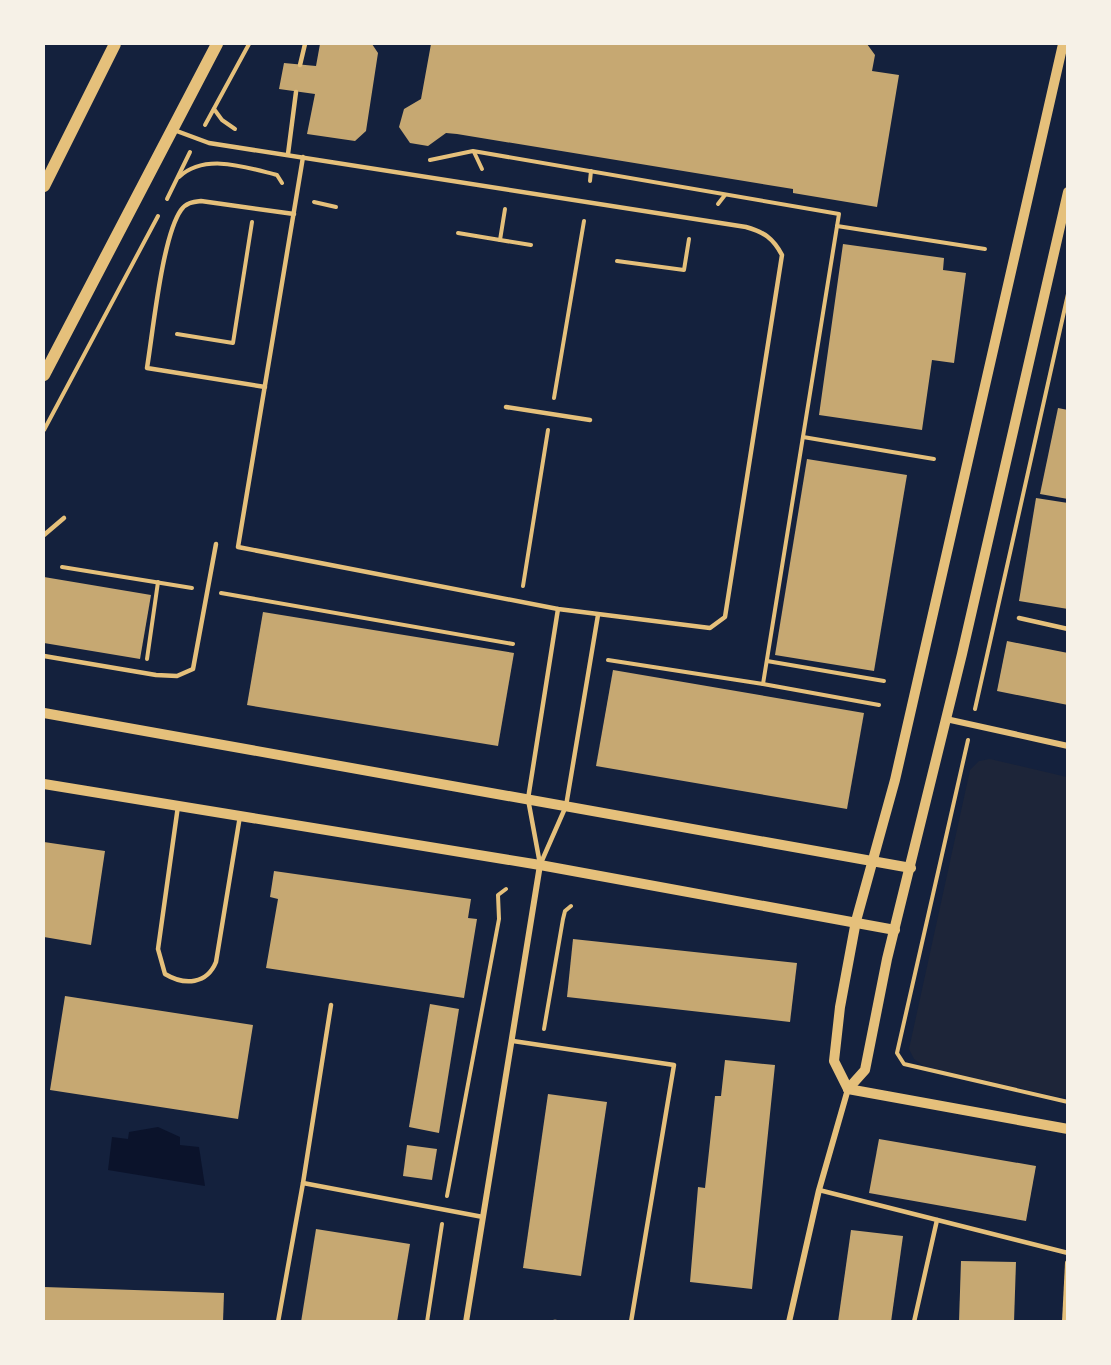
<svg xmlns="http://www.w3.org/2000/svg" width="1111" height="1365" font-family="'Sofia Sans Condensed',sans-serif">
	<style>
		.green { fill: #1d2539 }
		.water { fill: #0b132b }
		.building { fill: #c6a872 }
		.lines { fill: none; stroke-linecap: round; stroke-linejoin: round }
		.path { stroke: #e5c07b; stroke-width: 4 }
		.service { stroke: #e5c07b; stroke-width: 4.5 }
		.minor { stroke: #e5c07b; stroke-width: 6 }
		.tertiary { stroke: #e5c07b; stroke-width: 10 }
		.secondary { stroke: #e5c07b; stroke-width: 12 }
	</style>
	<rect width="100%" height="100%" fill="#14213d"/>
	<!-- green -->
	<path class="green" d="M990,759L1067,777V1095L1059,1097L925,1067L914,1059L909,1049L970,770L979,761Z"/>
	<!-- water -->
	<path class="water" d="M158,1127L180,1137V1145L199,1147L205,1186L108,1170L112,1137L128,1139L129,1132Z"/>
	<!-- building -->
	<g class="building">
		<path d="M320,44H372L378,53L366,131L355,141L307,134L315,94L279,89L284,63L316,66Z"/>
		<path d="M431,44H867L875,55L872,71L899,75L877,207L793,193V189L457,134L446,133L428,146L410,143L399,127L404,109L421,99Z"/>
		<path d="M843,244L944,258L943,270L966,273L954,363L932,360L922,430L819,415Z"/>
		<path d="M1058,408L1068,410V499L1040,494Z"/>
		<path d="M807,459L907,475L874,671L775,655Z"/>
		<path d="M1036,498L1068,503V609L1019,601Z"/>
		<path d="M44,577L151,595L140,659L44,643Z"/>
		<path d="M263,612L514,653L498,746L247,705Z"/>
		<path d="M1007,641L1068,653V705L997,691Z"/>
		<path d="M613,670L864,713L847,809L596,766Z"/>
		<path d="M44,842L105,851L91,945L44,937Z"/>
		<path d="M274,871L471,899L468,918L477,919L464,998L266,968L278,899L270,897Z"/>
		<path d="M573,939L797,963L790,1022L567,997Z"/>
		<path d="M65,996L253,1025L238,1119L50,1090Z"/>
		<path d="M430,1004L459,1009L439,1133L409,1127Z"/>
		<path d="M725,1060L775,1065L752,1289L690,1282L698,1187L705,1188L715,1096H721Z"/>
		<path d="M548,1094L607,1102L581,1276L523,1268Z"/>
		<path d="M879,1139L1036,1166L1026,1221L869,1193Z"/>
		<path d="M407,1145L437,1149L432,1180L403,1176Z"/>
		<path d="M316,1229L410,1244L397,1322H301Z"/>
		<path d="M851,1230L903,1236L891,1322H838Z"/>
		<path d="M961,1261L1016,1262L1014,1322H959Z"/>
		<path d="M44,1287L224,1293L223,1322H44Z"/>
	</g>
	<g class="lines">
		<!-- path -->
		<g class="path">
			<path d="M214,109L222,120L235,129"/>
			<path d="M205,125L249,44"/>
			<path d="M474,152L482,169"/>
			<path d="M430,160L473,151L839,214L763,684L608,660"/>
			<path d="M179,177C205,153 245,167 277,175L282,183"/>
			<path d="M590,181L591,171"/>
			<path d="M167,199L190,152"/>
			<path d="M314,202L336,207"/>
			<path d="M718,204L725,195"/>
			<path d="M837,226L985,249"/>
			<path d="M458,233L500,240L505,209"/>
			<path d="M500,240L531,245"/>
			<path d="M617,261L684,270L689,239"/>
			<path d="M177,334L233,343L252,222"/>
			<path d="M554,398L584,221"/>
			<path d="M44,430L158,216"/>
			<path d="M803,437L934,459"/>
			<path d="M62,567L192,588"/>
			<path d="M523,586L548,430"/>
			<path d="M221,593L513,644"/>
			<path d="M147,659L158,582"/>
			<path d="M767,661L884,681"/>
			<path d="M763,684L879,705"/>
			<path d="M975,709L1068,294"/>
			<path d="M968,740L897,1053L904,1064L1068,1102"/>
			<path d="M544,1029L563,919L565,911L571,906"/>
			<path d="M447,1196L499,919L498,895L506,889"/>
			<path d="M427,1322L442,1224"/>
		</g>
		<!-- service -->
		<g class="service">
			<path d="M300,65L305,44"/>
			<path d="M174,130L209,143L746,227C764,232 773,238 782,255L725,617L710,628L558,609L238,547L303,157"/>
			<path d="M288,154L296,92"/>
			<path d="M265,387L147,368C153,332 162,237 181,210C186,203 192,202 201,201L294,214"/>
			<path d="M506,407L590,420"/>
			<path d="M44,535L64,518"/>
			<path d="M1019,618L1068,629"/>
			<path d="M44,656L156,675L177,676L193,669L216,544"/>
			<path d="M178,806L158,949L165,974C185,986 207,984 216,962L240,816"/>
			<path d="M540,864L528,799L558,609"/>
			<path d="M540,865L566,806L598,615"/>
			<path d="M513,1041L674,1065L631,1322"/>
			<path d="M303,1183L483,1217"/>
			<path d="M819,1190L1068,1253"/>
			<path d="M278,1322L303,1183L331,1005"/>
			<path d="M554,1322H556"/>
			<path d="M914,1322L937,1220"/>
		</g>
		<!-- minor -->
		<g class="minor">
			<path d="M946,719L1068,746"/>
			<path d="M466,1322L540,865"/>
			<path d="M789,1322L819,1190L848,1089"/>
			<path d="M1065,1322L1068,1263"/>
		</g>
		<!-- tertiary -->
		<g class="tertiary">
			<path d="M44,713L911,868"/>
			<path d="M44,784L540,865L895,930"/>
			<path d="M848,1089L834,1061L840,1007L856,921L895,780L1063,44"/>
			<path d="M848,1089L865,1070L887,959L962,654L1068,192"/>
			<path d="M848,1089L1068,1129"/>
		</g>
		<!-- secondary -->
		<g class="secondary">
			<path d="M44,186L115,44"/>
			<path d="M44,375L217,44"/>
		</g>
	</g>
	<!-- border -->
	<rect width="1111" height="1365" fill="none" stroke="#f6f1e7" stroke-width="90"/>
</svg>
